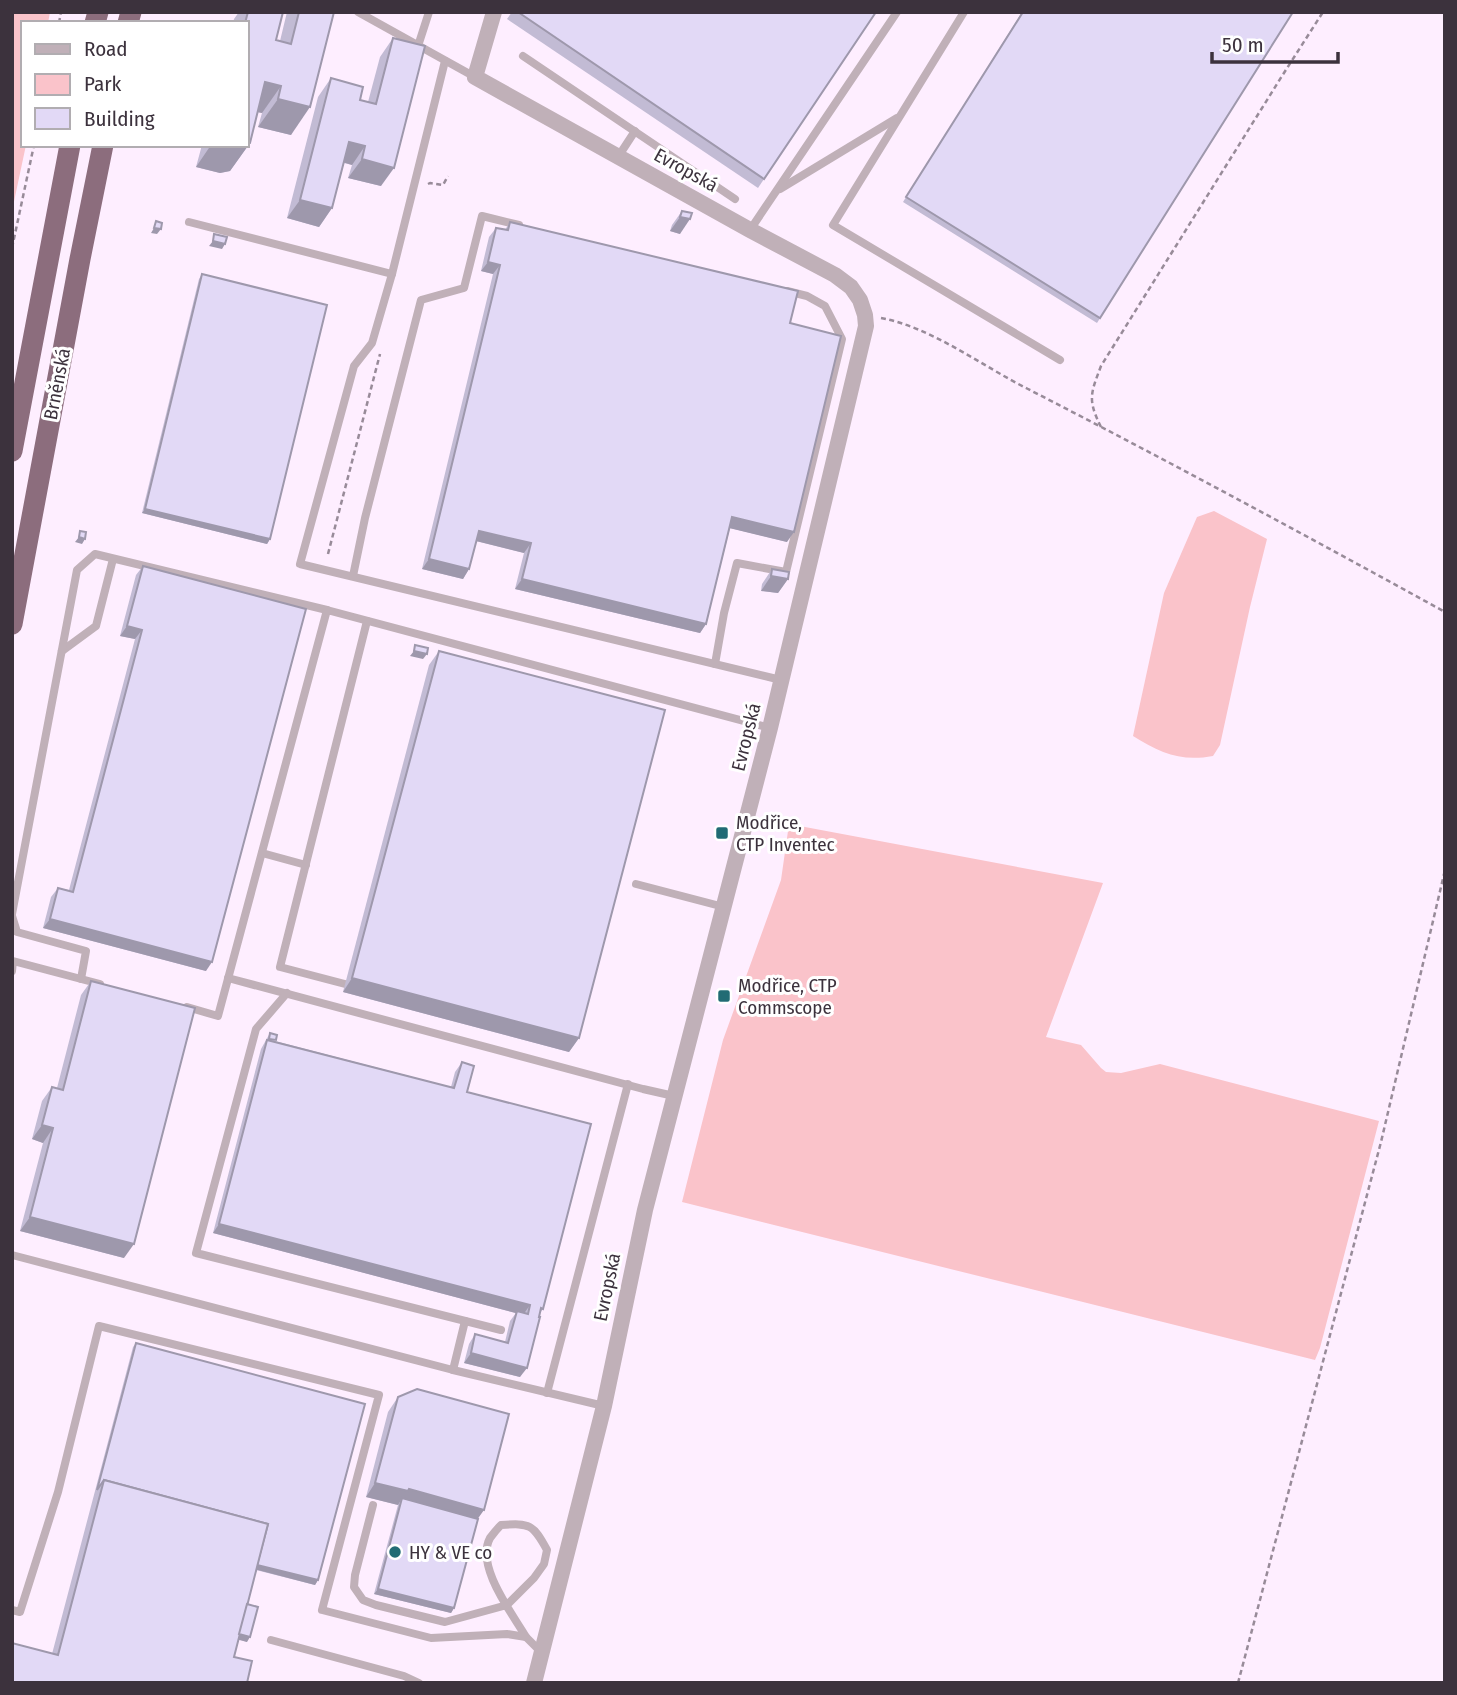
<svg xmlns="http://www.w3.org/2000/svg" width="1457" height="1695" font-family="'Fira Sans Condensed',sans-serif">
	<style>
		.green { fill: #fac3ca }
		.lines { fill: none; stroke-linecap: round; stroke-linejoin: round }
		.path { stroke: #988b99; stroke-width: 2.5; stroke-dasharray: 5 3.5; stroke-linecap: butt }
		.service { stroke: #c0b0b8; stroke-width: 8 }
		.minor { stroke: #c0b0b8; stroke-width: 16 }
		.trunk { stroke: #8c6d7d; stroke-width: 21 }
		.wall { fill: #c2bbd4 }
		.shaded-wall { fill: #9e98ac }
		.building { fill: #e2d9f6; stroke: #9e98ac; stroke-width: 2 }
		.poi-dot { fill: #216b74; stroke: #fff; stroke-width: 2.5 }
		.labels { text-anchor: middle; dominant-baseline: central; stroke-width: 6; stroke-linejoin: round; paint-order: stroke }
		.street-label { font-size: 19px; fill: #3c323d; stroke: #fff }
		.poi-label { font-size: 19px; fill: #3c323d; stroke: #fff; text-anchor: start }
	</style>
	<rect width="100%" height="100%" fill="#feeeff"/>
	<!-- green -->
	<g class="green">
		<path d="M12,12H50L48,23H23V145H26L12,211Z"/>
		<path d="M1214,511L1267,539L1250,607L1220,745L1213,756C1181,762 1160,753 1133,736L1164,593L1197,517Z"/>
		<path d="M789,824L1103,883L1046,1037L1081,1045L1101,1068L1106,1072L1121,1073L1160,1064L1379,1121L1320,1348L1315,1360L682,1202L723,1040L781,880Z"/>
	</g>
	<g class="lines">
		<!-- path -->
		<g class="path">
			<path d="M59,23L61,12"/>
			<path d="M428,184L430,183L443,185L448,176"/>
			<path d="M12,248L34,145"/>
			<path d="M881,318C931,327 982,366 1028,389C1168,461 1307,536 1445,612"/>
			<path d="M1101,427C1087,399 1091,393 1101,366L1282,76L1323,12"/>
			<path d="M328,554L380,354"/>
			<path d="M1238,1683L1381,1142L1445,870"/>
		</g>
		<!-- service -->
		<g class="service">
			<path d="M358,12L475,77"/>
			<path d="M964,12L833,225L1060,360"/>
			<path d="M418,46L429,12"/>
			<path d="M523,56L735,199"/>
			<path d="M445,61L392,274L372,343L354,366L300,564L781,680"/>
			<path d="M618,157L635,131"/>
			<path d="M780,189L897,118"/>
			<path d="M189,222L392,274"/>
			<path d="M750,230L897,12"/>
			<path d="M353,576L365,518L421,300L464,288L482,216L519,225"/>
			<path d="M62,651L96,626L113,559"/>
			<path d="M715,664L724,613L737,563L786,572L842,339L825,306L807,296L787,291"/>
			<path d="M262,853L306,865"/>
			<path d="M636,884L724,907"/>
			<path d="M12,914L77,570L95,554L327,610"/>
			<path d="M12,916L17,932L86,951L81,979"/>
			<path d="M12,971L13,961L100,984"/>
			<path d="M228,978L643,1089L674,1096"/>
			<path d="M345,984L280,967L367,621"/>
			<path d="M287,993L256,1029L196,1253L501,1330"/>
			<path d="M187,1007L218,1016L327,610L770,728"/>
			<path d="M12,1255L453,1370"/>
			<path d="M465,1321L453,1370L604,1406"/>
			<path d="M547,1393L628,1084"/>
			<path d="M373,1505L355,1575L354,1587L363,1600L376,1605L445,1622L507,1605L534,1578L544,1564L547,1550C533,1524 530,1523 501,1525C497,1529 493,1534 490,1538C475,1566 512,1613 526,1637"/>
			<path d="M12,1610L20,1612L58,1492L99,1326L379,1395L322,1610L431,1638L507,1634L526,1637L542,1653"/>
			<path d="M271,1640L404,1676L419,1683"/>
		</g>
		<!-- minor -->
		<path class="minor" d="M494,12L475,77L750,230L835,275L851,287L860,300L865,315L866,326L770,728L645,1210L604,1406L534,1683"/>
		<!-- trunk -->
		<g class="trunk">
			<path d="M95,23L98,12"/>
			<path d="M128,23L131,12"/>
			<path d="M12,451L70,145"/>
			<path d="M12,624L80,259L103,145"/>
		</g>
	</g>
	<!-- wall -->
	<g class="wall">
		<path d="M239,12H283L276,40L280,41L287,12H334L291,135L258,127L262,113L258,112L250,143L230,171L220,173L196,167L202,145H247V23H233L234,19Z"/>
		<path d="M512,12H876L758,188L507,19Z"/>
		<path d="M1022,12H1293L1097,323L903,202Z"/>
		<path d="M393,38L381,186L348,178L352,165L344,163L332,208L319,227L287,218L318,97L331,78L360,100L368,102L380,57Z"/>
		<path d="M682,211L680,234L670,231L672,225Z"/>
		<path d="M510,222L790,323L787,542L730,528L706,624L700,633L515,589L524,553L476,541L469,569L463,579L422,569L493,274L481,271L489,237L496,228L505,230Z"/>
		<path d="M202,274L270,539L267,544L142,513L199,279Z"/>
		<path d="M143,566L206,971L43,928L51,897L58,888L69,890L135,639L120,636L136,575Z"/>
		<path d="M772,569L788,579L778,593L761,591L762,584Z"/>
		<path d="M439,651L579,1038L569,1052L343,992L429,665Z"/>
		<path d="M91,981L124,1258L20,1231L43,1143L32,1139L42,1101L52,1087L57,1088L81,995Z"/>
		<path d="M270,1033L275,1041L451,1087L455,1072L462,1062L467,1092L543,1309L540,1313L520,1377L464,1363L469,1344L475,1334L505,1342L510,1321L516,1313L213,1233L261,1049Z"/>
		<path d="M136,1343L318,1580L315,1585L256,1570L247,1604V1642L238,1639L234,1657L12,1683L52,1654L133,1347Z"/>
		<path d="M398,1397L477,1519L454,1608L451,1613L374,1594L398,1505L366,1497L388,1412Z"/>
	</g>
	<!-- shaded-wall -->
	<g class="shaded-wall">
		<path d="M265,82L281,86L262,113L247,110Z"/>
		<path d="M278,99L310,107L291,135L258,127Z"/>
		<path d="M349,142L365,146L352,165L336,160Z"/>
		<path d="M250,143L230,171L220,173L196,167L211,145H247V144Z"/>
		<path d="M362,159L394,168L381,186L348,178Z"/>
		<path d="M300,200L332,208L319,227L287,218Z"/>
		<path d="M680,217L690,219L680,234L670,231Z"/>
		<path d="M154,228L161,229L157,234L151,233Z"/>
		<path d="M213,241L225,244L222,249L209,246Z"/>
		<path d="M488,262L500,265L493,274L481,271Z"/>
		<path d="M145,509L270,539L267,544L142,513Z"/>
		<path d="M732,517L794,532L787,542L725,527Z"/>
		<path d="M479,531L531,543L524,553L472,540Z"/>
		<path d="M79,537L85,539L82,544L75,542Z"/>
		<path d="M429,559L469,569L463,579L422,569Z"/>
		<path d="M771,576L788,579L778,593L761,591Z"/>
		<path d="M522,579L706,624L700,633L515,589Z"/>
		<path d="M127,626L142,630L135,639L120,636Z"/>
		<path d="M414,651L427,654L423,659L410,656Z"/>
		<path d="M50,919L212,962L206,971L43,928Z"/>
		<path d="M352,978L579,1038L569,1052L343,992Z"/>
		<path d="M42,1125L53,1128L43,1143L32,1139Z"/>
		<path d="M30,1217L134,1244L124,1258L20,1231Z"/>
		<path d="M219,1224L530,1305L523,1315L213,1233Z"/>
		<path d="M471,1353L527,1368L520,1377L464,1363Z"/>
		<path d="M375,1483L409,1489L484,1510L474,1524L401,1500L398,1505L366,1497Z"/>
		<path d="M254,1564L318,1580L315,1585L250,1568Z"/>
		<path d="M378,1589L454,1608L451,1613L374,1594Z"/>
		<path d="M236,1633L250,1637L247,1642L232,1638Z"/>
	</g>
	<!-- building -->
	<g class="building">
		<path d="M248,12H283L276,40L291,44L299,12H334L310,107L278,99L281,86L265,82L250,143L247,144V23H245Z"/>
		<path d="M518,12H876L764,179Z"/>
		<path d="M1023,12H1293L1100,318L906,197Z"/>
		<path d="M393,38L425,46L394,168L362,159L365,146L349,142L332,208L300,200L331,78L363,87L360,100L376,104Z"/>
		<path d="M682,211L692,213L690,219L680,217Z"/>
		<path d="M156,221L162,223L161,229L154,228Z"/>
		<path d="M510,222L798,291L790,323L841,336L794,532L732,517L706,624L522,579L531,543L479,531L469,569L429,559L500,265L488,262L496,228L508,230Z"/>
		<path d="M214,234L227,237L225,244L213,241Z"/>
		<path d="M202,274L327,305L270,539L145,509Z"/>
		<path d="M80,531L86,532L85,539L79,537Z"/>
		<path d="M143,566L306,609L212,962L50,919L58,888L73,892L142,630L127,626Z"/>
		<path d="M772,569L789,572L788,579L771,576Z"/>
		<path d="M415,645L428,648L427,654L414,651Z"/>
		<path d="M439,651L665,710L579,1038L352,978Z"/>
		<path d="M91,981L195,1008L134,1244L30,1217L53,1128L42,1125L52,1087L63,1090Z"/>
		<path d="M270,1033L277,1035L276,1040L269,1039Z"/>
		<path d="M267,1040L454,1088L462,1062L474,1066L467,1092L591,1124L543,1309L541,1308L539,1317H540L527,1368L471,1353L475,1334L508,1343L517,1311L528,1314L530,1305L219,1224Z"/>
		<path d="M136,1343L365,1404L318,1580L257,1565L268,1524L104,1480L97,1490Z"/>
		<path d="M417,1389L509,1414L484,1510L409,1489L408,1491L375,1483L398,1397Z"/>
		<path d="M104,1480L268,1524L234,1657L252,1661L247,1683H12V1643L58,1655Z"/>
		<path d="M402,1498L478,1519L454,1608L378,1589Z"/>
		<path d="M247,1604L258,1607L250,1637L239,1634Z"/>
	</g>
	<!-- markers -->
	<g class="poi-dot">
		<rect x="715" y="826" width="14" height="14" rx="3.5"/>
		<rect x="717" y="989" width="14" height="14" rx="3.5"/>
		<circle cx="395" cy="1552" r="7"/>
	</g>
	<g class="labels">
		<!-- street labels -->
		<g class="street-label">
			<text transform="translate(686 170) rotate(29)">Evropská</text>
			<text transform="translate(57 384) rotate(-79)">Brněnská</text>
			<text transform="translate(746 737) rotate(-76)">Evropská</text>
			<text transform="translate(607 1287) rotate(-78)">Evropská</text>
		</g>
		<!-- poi labels -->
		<g class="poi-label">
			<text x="736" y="822">Modřice,<tspan x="736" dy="22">CTP Inventec</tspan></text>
			<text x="738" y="985">Modřice, CTP<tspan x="738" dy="22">Commscope</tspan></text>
			<text x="409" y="1552">HY &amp; VE co</text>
		</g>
	</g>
	<!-- border -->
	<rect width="1457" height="1695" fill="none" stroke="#3c323d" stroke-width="28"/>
	<!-- legend -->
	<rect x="21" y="21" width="228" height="126" fill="#ffffff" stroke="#b1adb1" stroke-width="2"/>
	<rect x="35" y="44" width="35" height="10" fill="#c0b0b8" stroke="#b1adb1" stroke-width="2"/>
	<text x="84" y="56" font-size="21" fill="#3c323d">Road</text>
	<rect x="35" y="74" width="35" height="21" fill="#fac3ca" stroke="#b1adb1" stroke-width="2"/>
	<text x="84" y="91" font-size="21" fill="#3c323d">Park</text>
	<rect x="35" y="108" width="35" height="21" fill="#e2d9f6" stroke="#b1adb1" stroke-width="2"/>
	<text x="84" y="126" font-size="21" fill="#3c323d">Building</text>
	<!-- scale -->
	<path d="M1212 52v10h126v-10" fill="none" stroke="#3c323d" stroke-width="3.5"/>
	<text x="1222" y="52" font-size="21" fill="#3c323d" stroke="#ffffff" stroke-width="5" paint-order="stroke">50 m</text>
</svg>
